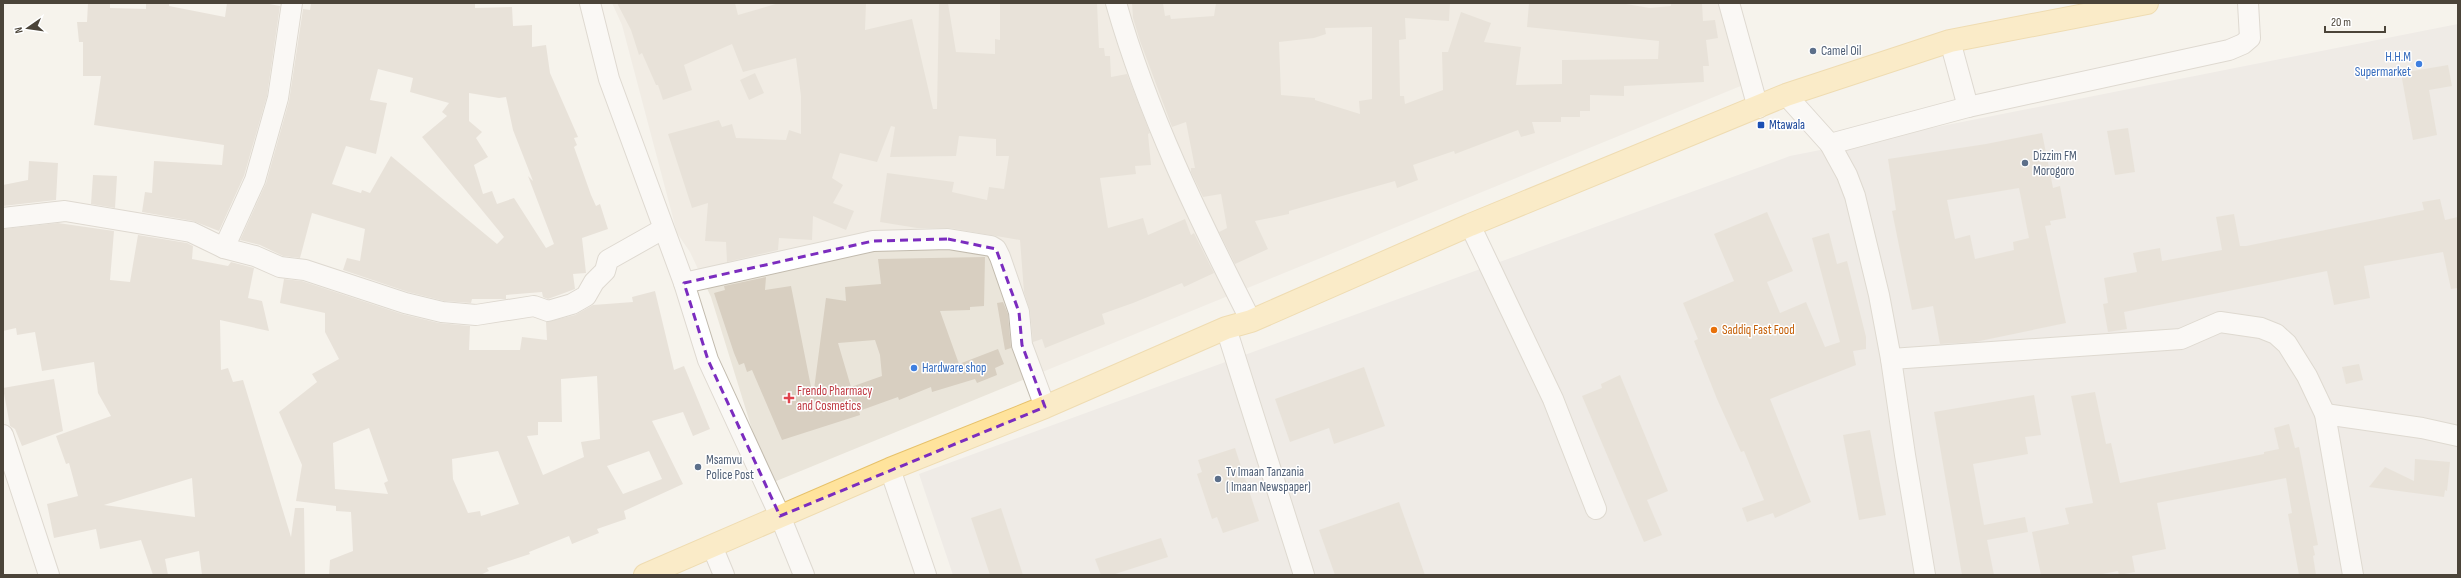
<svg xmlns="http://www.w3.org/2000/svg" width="2461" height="578" font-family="'Sofia Sans Condensed',sans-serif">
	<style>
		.residential { fill: #eae5da }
		.industrial { fill: #e6e2dd }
		.building { fill: #d8cfc1; fill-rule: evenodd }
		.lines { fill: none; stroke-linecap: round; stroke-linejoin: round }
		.minor-casing { stroke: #c2bbae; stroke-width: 22 }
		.major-casing { stroke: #e6c16a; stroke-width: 24 }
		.minor { stroke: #fff; stroke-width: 20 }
		.major { stroke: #ffe39c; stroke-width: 22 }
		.marked { fill: none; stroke: #7b2cbf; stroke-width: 3; stroke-dasharray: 8 5; stroke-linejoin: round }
		.service-dot { fill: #5c6f8a; stroke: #fff; stroke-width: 1.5 }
		.shop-dot { fill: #3f7fe0; stroke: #fff; stroke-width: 1.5 }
		.transit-dot { fill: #1a4fb4; stroke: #fff; stroke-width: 1.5 }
		.food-dot { fill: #e8710a; stroke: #fff; stroke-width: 1.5 }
		.health-dot { fill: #e0444e; stroke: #fff; stroke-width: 1.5 }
		.labels { text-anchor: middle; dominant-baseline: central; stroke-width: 3; stroke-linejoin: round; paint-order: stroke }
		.service-label { font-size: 13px; fill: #4e5e75; stroke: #fff; text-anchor: start }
		.shop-label { font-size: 13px; fill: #366cbe; stroke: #fff; text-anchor: end }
		.transit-label { font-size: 13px; fill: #164399; stroke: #fff; text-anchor: start }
		.food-label { font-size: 13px; fill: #c56008; stroke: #fff; text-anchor: start }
		.health-label { font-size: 13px; fill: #be3a42; stroke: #fff; text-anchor: start }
	</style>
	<rect width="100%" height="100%" fill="#f6f3ec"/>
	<!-- residential -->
	<path class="residential" d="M612,3H1726L1748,83L769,484L711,297L690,252L677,233L622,25Z"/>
	<!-- industrial -->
	<path class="industrial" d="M2458,24V575H953L919,474L1790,156Z"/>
	<!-- building -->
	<g class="building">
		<path d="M88,3H110V8L146,9V3H169V6L225,17L227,3H264L280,6L267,96L244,176L219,231L193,221L142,212L145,192L152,193L154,161L222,165L224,145L94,125L101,76H83V42H79L77,22H87Z"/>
		<path d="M311,3H475V8L512,7L513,26L532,25V47L546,45L550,73L578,137L574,138L577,145L574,147L591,195L596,206L600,204L608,229L582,238L586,273L573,274L575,289L548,299L543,297L542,292L506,295V299H472L471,303L444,301L408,292L343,270L347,258L360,261L365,229L312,213L300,258L283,256L260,245L240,240L266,183L289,101L303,9L310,10ZM378,69L413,78L410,92L449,103L442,112L447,116L422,137L504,237L497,244L391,156L370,193L362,190L361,193L332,184L346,146L376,154L387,103L370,100ZM469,93L499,98L506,97L513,130L533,181L528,176L554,244L546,248L514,198L497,204L492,191L483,194L474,165L488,157L476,138L482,132L469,121Z"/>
		<path d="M617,3H735L738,15L779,3H866L865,30L912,19L933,109H937L939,3H948L956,52L995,54V39L1000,40V3H1097L1099,48H1104L1105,56H1110L1111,77L1127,74L1150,133L1148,134L1151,165L1135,166L1136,174L1100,178L1108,228L1143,218L1148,235L1185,219L1191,235L1194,233L1214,273L1184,287L1182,283L1133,303L1102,314L1105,324L1045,348L1042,339L1033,342L1030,311L1024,292L1020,240L950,228H917L880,222L887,173L954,182L952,192L987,200L989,187L1004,189L1009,156H996V139L959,136L956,156L890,157L895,127L891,126L877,162L840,153L832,178L843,185L833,203L854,211L846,230L813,216L812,240L779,238L778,250L727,262L726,242L705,241L708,203L692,208L668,134L719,120L722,127L732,124L736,138L786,140L789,130L801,134V96L796,58L743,72L732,44L684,65L692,90L663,100L658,85H656L642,53L639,55L631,30Z"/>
		<path d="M1132,3H1163L1165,16L1170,15L1171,19L1214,16L1216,3H1450L1449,21L1405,18L1406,39L1399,40L1400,96H1404L1405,104L1443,90L1442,52H1448L1461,12L1491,23L1484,42L1521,47L1516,85L1562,84V60L1658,59L1659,41L1527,27L1529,3H1620L1650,8L1671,6V3H1702L1703,21L1715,20L1718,38L1706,40L1709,66H1703L1704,82L1624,86V96L1590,95V111H1580V117H1561V122H1532L1535,133L1521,137L1518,130L1455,154L1454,151L1413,165L1418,180L1397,188L1395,181L1289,211V214L1255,221L1268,249L1235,264L1219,232L1227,228L1221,194L1203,197L1191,172V168H1195L1186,122L1172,127L1140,41L1133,18ZM1372,27V99L1359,101L1360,114L1315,100V98L1281,95L1279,42L1314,38L1326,34L1325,28Z"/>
		<path d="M2448,65L2452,86L2429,90L2437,135L2413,140L2401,73Z"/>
		<path d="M755,73L764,93L749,100L740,80Z"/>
		<path d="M2128,128L2135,172L2115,175L2107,131Z"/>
		<path d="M2042,133L2053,188L2060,186L2066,218L2050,221L2051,225L2045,226L2066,323L1975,342L1940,344L1933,306L1912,310L1892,211L1896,210L1888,159L1986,144ZM2019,188L2029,238L2013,242L2014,250L1975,259L1970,235L1955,239L1947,200Z"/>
		<path d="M29,161L58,163L56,200L3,206V185L28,180Z"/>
		<path d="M93,175L117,176L115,208L91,204Z"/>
		<path d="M2440,199L2445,220L2458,217V288L2451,289L2443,252L2364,266L2370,298L2334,305L2327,271L2124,312L2127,329L2108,332L2103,304L2108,303L2104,278L2137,272L2133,253L2160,248L2162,261L2222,250L2216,217L2234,214L2240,246H2246L2424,210L2422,202Z"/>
		<path d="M1767,212L1793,271L1767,282L1780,313L1806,302L1825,347L1840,342L1812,238L1829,233L1837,264L1847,261L1866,337V349L1853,351L1856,365L1770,399L1811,502L1775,518L1773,513L1747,522L1742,508L1764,500L1744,451L1741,452L1717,399L1694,341L1698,339L1683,303L1734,281L1714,234Z"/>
		<path d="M58,223L114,231L110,280L130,282L138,235L187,243L193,246L192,259L228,266L231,262L254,268L248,298L262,301L269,331L220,320L221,370L228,368L233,382L243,380L291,537L295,508H304L305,575H202L199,551L165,559L168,575H153L141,540L100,549L96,529L54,538L47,504L78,496L69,463L66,464L56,436L111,416L98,393L94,362L42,371L35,332L17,335L16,328L3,331V229ZM192,478L195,517L104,505Z"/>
		<path d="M985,257L984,306L970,307V310L940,311L959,364L998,349L1004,364L995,368L997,375L977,383L975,379L932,392L931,387L899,400L898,397L859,411L860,415L782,440L752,370L747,372L744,363L739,365L734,353L714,293L725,290L724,286L766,277L765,290L791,286L813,397L826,298L846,301L845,287L881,284L878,259ZM875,340L880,355L882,376L851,387L838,343Z"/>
		<path d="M284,279L302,281L402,314L439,323L470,326L469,350H520L522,337L547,340L546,322L575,315L593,305L633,302L632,297L655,291L674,370L684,366L710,429L693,436L683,412L652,421L683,484L624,511L626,519L597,529L599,533L572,544L569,536L529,552L530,554L487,568L489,571L480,575H329L330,560L353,551L351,512L336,511V506L296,501L302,465L279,412L317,382L312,374L339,359L325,332V313L280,303ZM597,376L600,439L581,442L584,457L543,475L527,436L538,435V422H562L561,379ZM369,428L388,481L384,483L388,494L335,489L333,443ZM498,451L519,504L481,516L480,511L468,513L453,479L452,459ZM649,451L662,479L623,494L607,466Z"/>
		<path d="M1003,302L1008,314L1011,348L1005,350L997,303Z"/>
		<path d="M2359,364L2363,380L2346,384L2342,367Z"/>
		<path d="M1364,367L1385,426L1334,444L1329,428L1290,442L1275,399Z"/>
		<path d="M1620,375L1668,491L1647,500L1662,535L1644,542L1582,396L1602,388L1601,384Z"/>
		<path d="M54,379L63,431L22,446L15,429L10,426L3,388Z"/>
		<path d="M2095,392L2106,444L2111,443L2120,483L2264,454V452L2279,449L2274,428L2289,424L2295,448L2299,447L2318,545L2313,546L2315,555L2313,556L2316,575H2299L2288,514L2292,513L2286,478L2157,503L2166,549L2132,556L2135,572L2119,575L2118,571L2097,575H2041L2032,532L2069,524L2065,508L2093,503L2071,396Z"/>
		<path d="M2034,395L2041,435L2025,437L2028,454L1973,464L1984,525L2025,517L2028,532L1987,540L1994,575H1962L1934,412Z"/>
		<path d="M1870,430L1886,515L1859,520L1843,435Z"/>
		<path d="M1235,448L1259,521L1223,533L1217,517L1212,519L1197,474L1202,472L1198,460Z"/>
		<path d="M2415,459L2450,462L2447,491L2445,490L2444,497L2369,487L2385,467L2414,481Z"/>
		<path d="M1399,502L1425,575H1335L1319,530Z"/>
		<path d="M1001,508L1023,575H990L971,518Z"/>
		<path d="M1161,538L1168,557L1112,575H1101L1095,559Z"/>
	</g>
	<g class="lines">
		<defs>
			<g id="minor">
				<path d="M590,3L609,79L684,283L708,360L780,516L804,575"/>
				<path d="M1116,3C1148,115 1198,217 1251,321"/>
				<path d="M1729,3L1758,108"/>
				<path d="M1950,41L1968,107"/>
				<path d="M1786,95L1830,144L1847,175L1855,196L1879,295L1891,359L1905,455L1925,575"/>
				<path d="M1830,144L1968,107L2229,50L2243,44L2250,38L2248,3"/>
				<path d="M3,218L65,211L191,232L224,248L255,256L280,267L305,270L405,303L442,312L476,315L534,306L548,311L572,304L586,296L594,282L605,271L608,260L663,229"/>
				<path d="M1470,225L1553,399L1596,509"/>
				<path d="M224,248L255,180L278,98L292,3"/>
				<path d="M684,283L873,241L948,239L991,246L996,249L1000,257L1019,312L1022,345L1045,407"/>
				<path d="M1226,328L1304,575"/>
				<path d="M1891,359L2181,339L2220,322L2261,328L2276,334L2287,344L2307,376L2325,414L2353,575"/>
				<path d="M2325,414L2422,428L2458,436"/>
				<path d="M3,435L49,575"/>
				<path d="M890,469L926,575"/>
				<path d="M712,546L724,575"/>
			</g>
			<path id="major" d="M645,575L890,469L1045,407L1226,328L1251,321L1470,225L1786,95L1950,41L2147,3"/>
		</defs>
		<!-- minor casing -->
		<use href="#minor" class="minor-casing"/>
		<!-- major casing -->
		<use href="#major" class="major-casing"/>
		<!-- minor -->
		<use href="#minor" class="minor"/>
		<!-- major -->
		<use href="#major" class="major"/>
	</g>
	<!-- marked area -->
	<path d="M0 0H2461V578H0ZM948,239L996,249L1019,312L1022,345L1045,407L780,516L708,360L684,283L873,241Z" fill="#f6f3ec" fill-opacity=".55" fill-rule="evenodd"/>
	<path class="marked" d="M948,239L996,249L1019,312L1022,345L1045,407L780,516L708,360L684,283L873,241Z"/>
	<!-- markers -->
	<g class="service-dot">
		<circle cx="1813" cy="51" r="4"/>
		<circle cx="2025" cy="163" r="4"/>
		<circle cx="698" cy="467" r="4"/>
		<circle cx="1218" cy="479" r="4"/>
	</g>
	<g class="shop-dot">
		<circle cx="2419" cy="64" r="4"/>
		<circle cx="914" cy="368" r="4"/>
	</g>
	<rect class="transit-dot" x="1757" y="121" width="8" height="8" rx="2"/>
	<circle class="food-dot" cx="1714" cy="330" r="4"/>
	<path class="health-dot" d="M787 392h4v4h4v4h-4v4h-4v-4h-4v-4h4z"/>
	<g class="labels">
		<!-- service labels -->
		<g class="service-label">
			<text x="1821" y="51">Camel Oil</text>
			<text x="2033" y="156">Dizzim FM<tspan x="2033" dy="15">Morogoro</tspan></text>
			<text x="706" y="460">Msamvu<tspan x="706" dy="15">Police Post</tspan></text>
			<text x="1226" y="472">Tv Imaan Tanzania<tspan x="1226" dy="15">( Imaan Newspaper)</tspan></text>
		</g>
		<!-- shop labels -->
		<g class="shop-label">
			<text x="2411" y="57">H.H.M<tspan x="2411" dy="15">Supermarket</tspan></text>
			<text x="922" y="368" text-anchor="start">Hardware shop</text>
		</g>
		<!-- transit labels -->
		<g class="transit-label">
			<text x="1769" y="125">Mtawala</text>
		</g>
		<!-- food labels -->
		<g class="food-label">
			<text x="1722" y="330">Saddiq Fast Food</text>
		</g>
		<!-- health labels -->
		<g class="health-label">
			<text x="797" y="391">Frendo Pharmacy<tspan x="797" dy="15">and Cosmetics</tspan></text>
		</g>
	</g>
	<!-- border -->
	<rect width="2461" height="578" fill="none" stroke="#4b4439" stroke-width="8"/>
	<!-- north arrow -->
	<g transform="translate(28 28) rotate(257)" stroke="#ffffff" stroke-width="3" paint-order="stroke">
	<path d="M0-3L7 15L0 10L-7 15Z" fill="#4b4439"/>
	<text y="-6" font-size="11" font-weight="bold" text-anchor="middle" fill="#4b4439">N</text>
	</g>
	<!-- scale -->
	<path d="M2325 26v6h60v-6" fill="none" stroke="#4b4439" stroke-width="2"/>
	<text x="2331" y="26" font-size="12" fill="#4b4439" stroke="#ffffff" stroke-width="3" paint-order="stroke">20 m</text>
</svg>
